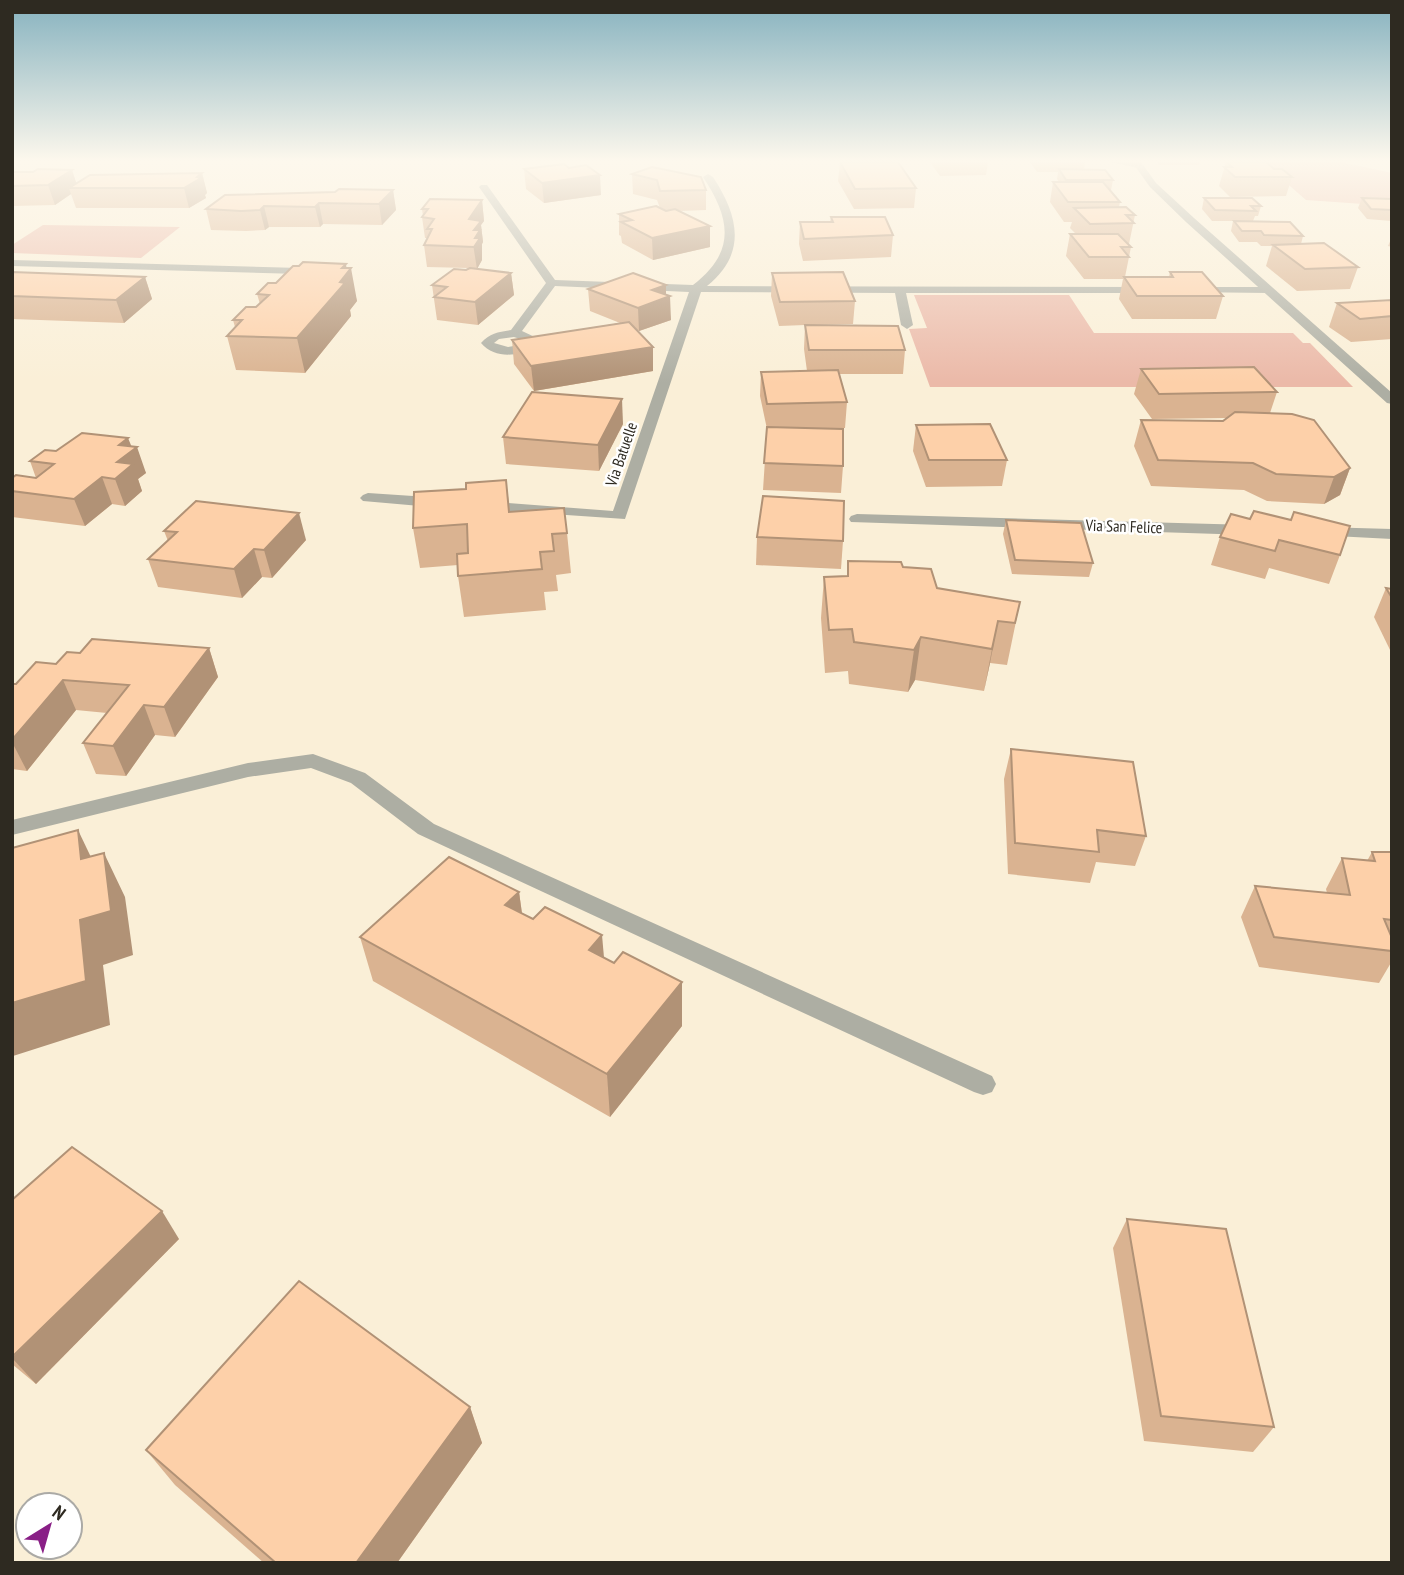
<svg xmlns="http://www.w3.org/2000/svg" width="1404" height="1575" font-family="'PT Sans Narrow',sans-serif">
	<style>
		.green { fill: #ebb9a8 }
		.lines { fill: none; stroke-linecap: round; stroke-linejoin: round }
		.minor { fill: #adaea3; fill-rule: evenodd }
		.tertiary { fill: #adaea3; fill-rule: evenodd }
		.wall { fill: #dab391 }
		.shaded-wall { fill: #b19276 }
		.building { fill: #fdd0a9; stroke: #b19276; stroke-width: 2 }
		.labels { text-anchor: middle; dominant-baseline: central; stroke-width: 5; stroke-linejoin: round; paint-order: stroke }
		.far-street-label { font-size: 16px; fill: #2e2a21; stroke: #fff }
	</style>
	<rect width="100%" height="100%" fill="#faefd7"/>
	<!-- green -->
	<g class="green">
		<path d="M1223,162H1340L1392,173V206L1306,200L1275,173H1240Z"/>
		<path d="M43,225L180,227L141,258L12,253V245Z"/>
		<path d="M914,295H1069L1094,333H1293L1303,343H1310L1353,387H930L909,329L927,328Z"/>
	</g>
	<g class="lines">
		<!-- minor -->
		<g class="minor">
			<path d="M1111,162H1137L1142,165L1138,168Z"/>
			<path d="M708,174L713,177C738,215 748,253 707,286L1147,287L1153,290L1147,293H906L913,325L907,329L901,325L895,293L701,292L625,519L477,509L474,506L477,503L482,501L613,511L689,292L555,286L522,331L539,339L534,349C516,356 495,359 481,343C490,333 498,332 511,330L546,283L479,187L481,185H487L555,280L693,285C736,252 731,219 703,177ZM514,337L526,341L525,344L508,347L494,343L499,339Z"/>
			<path d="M12,260L300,268L320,274L314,277L300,274L12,266Z"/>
			<path d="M1190,287H1268L1274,290L1268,293L1186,292V288Z"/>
			<path d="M368,493L443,498L451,503L443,508L363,501L360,498L363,495Z"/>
			<path d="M857,514L1250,525L1258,530L1250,535L851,522L849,519L851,516Z"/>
			<path d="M1321,527L1392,529V539L1315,535L1313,532L1315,529Z"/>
			<path d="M313,754L365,773L434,824L992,1076L996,1084L992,1092L983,1095L974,1092L418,834L351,783L311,768L248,777L12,835V820L248,763Z"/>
		</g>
		<!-- tertiary -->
		<path class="tertiary" d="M1132,162H1141L1156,183L1194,218L1392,393V404L1387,403L1186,222L1150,187Z"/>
	</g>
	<!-- wall -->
	<g class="wall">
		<path d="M840,162L916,188L914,208L854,209L838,181Z"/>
		<path d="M930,162H988L986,175L940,176Z"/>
		<path d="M1030,162H1085L1084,169L1113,180L1111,190H1110L1120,202L1119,207L1135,215L1129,244H1128L1131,247L1125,277H1169L1170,272L1223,296L1216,319H1132L1119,299L1123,279H1084L1066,256L1070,234H1076L1070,228L1072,222H1064L1050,202L1053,182H1059L1057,179L1058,172H1037Z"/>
		<path d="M1157,162H1200L1199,165H1159Z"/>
		<path d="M1226,162H1266L1274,169L1292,177L1286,196L1230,197L1219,186Z"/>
		<path d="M524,169L601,195L544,203L526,189Z"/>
		<path d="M72,170L76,183L202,173L207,193L205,195L206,198L189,208H76L71,194L55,205L12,206V172Z"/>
		<path d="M632,174L706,190V210L678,211L710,226V247L653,260L622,243L621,236L619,235V214L660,208L657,200L633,194Z"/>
		<path d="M393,190L396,210L382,225L323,224L320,227H269L265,230L246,231L211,230L206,209L335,192Z"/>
		<path d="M1204,198L1261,206L1258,216H1255L1253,221L1303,236L1301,244L1358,267L1350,289L1297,291L1266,266L1272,246H1261L1257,242H1239L1231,231L1233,221H1212L1202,209Z"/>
		<path d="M1362,198L1392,199V221L1367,219L1358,208Z"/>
		<path d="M482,200L484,221L481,225L483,242L482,244V260L477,269L511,273L514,295L478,325L437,320L432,285L469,268L427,267L424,245L428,238H425L422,217L423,216L422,209Z"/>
		<path d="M831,217L893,235L891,257L803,261L799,244L800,222H830Z"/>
		<path d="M1392,237V247L1388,246Z"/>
		<path d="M347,268L357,301L350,310L351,316L305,373L236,370L227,336L235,327L233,320L256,307L260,304L257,294L276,283Z"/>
		<path d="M12,272L145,277L152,299L124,323L12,319Z"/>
		<path d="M772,273L855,301L853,324L808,325L905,350L903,374H839L847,402L845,428H814L843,466L841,493L763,490L767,429L760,396L761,372L807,371L804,349L805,325L779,326L771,296Z"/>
		<path d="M666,285V295L671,320L639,331L637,330L653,347V371L534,391L514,364L512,340L620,323L590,311L588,289Z"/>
		<path d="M1392,300V339L1351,342L1329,327L1337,303Z"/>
		<path d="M1141,369L1277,392L1270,413L1350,468L1340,495L1324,504L1267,501L1244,490L1151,486L1134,446L1141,420L1223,421L1227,418L1152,419L1134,394Z"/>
		<path d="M623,424L599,471L506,464L503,437Z"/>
		<path d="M916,425L1007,460L1002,486L926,487L913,451Z"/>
		<path d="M131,446L146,473L138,479L142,491L125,506L112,504L85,526L12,517V478H36L30,461L56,451Z"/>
		<path d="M506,480L510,512L567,533L571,573L556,575L558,591L544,592L546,610L464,617L458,576V565L420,568L413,528L466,489Z"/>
		<path d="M1231,514L1340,555L1329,584L1269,568L1265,579L1211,565L1220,537Z"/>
		<path d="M1006,520L1093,563L1089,577L1012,574L1003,534Z"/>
		<path d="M164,531L306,540L272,578L262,577L242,598L158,587L148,559L168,541Z"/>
		<path d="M757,537L843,541L841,569L756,565Z"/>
		<path d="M848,561L903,567L937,588L1020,602L1007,665L990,663L984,691L915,680L908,692L849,684L848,671L825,673L821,618L824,577L847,576Z"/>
		<path d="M1386,588L1392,589V654L1374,617Z"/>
		<path d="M209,648L218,677L175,737L155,735L126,776L96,774L83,743L107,713L76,710L27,771L12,769V684H16L80,653Z"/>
		<path d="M1011,749L1146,836L1135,866L1096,862L1090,883L1008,874L1004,779Z"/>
		<path d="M1372,852H1392V961L1379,983L1259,967L1241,917L1255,886L1327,893L1326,889L1342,858L1367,861Z"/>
		<path d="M519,892L522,913L604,958L682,1026L610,1117L373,981L360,937Z"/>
		<path d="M12,1200L179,1239L36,1384L12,1364Z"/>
		<path d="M1127,1219L1274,1427L1253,1452L1144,1441L1113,1248Z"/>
		<path d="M470,1407L482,1443L397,1563H264L175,1485L146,1450Z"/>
	</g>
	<!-- shaded-wall -->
	<g class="shaded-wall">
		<path d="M72,170L78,188H69L71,194L55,205L48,185Z"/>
		<path d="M202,173L207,193L205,195L206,198L189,208L184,188Z"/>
		<path d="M600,175L601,195L544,203L542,183Z"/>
		<path d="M393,190L396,210L382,225L379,204Z"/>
		<path d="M482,200L484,221L481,225L483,242L482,244V260L477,269L469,219Z"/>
		<path d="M319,203L323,224L320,227L315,207Z"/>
		<path d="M264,206L269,227L265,230L260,210Z"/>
		<path d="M710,226V247L653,260L652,238Z"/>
		<path d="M346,264L347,273L351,268L357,301L350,310L351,316L305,373L297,338L340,282L342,268Z"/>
		<path d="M511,273L514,295L478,325L475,302Z"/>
		<path d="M145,277L152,299L124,323L116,300Z"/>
		<path d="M666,285V298L670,296L671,320L639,331L638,308L652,290Z"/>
		<path d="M653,347V371L534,391L531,366Z"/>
		<path d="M622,399L623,424L599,471L598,445Z"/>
		<path d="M128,438L133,450L137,447L146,473L138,479L142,491L125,506L115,479L119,445Z"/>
		<path d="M1350,468L1340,495L1324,504L1334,477Z"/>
		<path d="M102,477L112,504L85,526L74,499Z"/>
		<path d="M299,513L306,540L272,578L264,550Z"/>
		<path d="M254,549L262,577L242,598L234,569Z"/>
		<path d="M998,621L990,663L984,691L992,649Z"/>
		<path d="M921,637L915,680L908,692L914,650Z"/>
		<path d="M209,648L218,677L175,737L164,707Z"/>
		<path d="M63,680L76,710L27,771L12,742V740Z"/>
		<path d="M144,705L155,735L126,776L113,746Z"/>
		<path d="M78,830L99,874L81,859Z"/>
		<path d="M104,853L125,897L133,955L103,965L110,1025L13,1056L12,1003L80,920Z"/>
		<path d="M519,892L525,936L505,905Z"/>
		<path d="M602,935L606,980L589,950Z"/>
		<path d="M682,982V1026L610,1117L607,1074Z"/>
		<path d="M162,1211L179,1239L36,1384L12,1358Z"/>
		<path d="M470,1407L482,1443L397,1563H356Z"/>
	</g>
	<!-- building -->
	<g class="building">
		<path d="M840,162H898L916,188L855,189Z"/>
		<path d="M1227,162H1266L1274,169H1282L1292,177H1235L1224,167H1232Z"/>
		<path d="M564,164L569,168L586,165L600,175L542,183L524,169Z"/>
		<path d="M652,167L701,177L706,190L660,191L657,180L632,174Z"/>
		<path d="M38,169L72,170L48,185L12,186V172H33Z"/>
		<path d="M1059,169L1105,170L1113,180H1066Z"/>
		<path d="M202,173L197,177L201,178L184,188H69L90,175Z"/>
		<path d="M1053,182H1103L1120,202H1068Z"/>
		<path d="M339,189L393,190L379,204L319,203L315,207L264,206L260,210L241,211L206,209L225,195L335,192Z"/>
		<path d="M1204,198H1252L1261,206H1251L1256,211L1215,210Z"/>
		<path d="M1362,198L1392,199V210L1371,209Z"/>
		<path d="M430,199L482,200L469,219L481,221L474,230H480L475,238H480L474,247L424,245L432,229H427L434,219L422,217L428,209H422Z"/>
		<path d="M656,206L666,211L675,209L710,226L652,238L621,222L632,220L619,214Z"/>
		<path d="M1126,207L1135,215H1126L1134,223L1090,224L1074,208Z"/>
		<path d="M831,217H885L893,235L804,239L800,222H833Z"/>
		<path d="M1234,221L1290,222L1303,236L1264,235L1261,231H1242Z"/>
		<path d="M1070,234H1118L1131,247H1121L1129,257H1089Z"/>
		<path d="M1324,243L1358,267L1305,269L1273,245Z"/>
		<path d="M303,262L346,264L342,268H351L340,282L345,283L297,338L227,336L242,320H233L246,307H256L269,295L257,294L268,283H276L293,266H299Z"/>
		<path d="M470,268L511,273L475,302L434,297L447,287L432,285L454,269L466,270Z"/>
		<path d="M12,272L145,277L116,300L12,296Z"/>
		<path d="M843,272L855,301L780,302L772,273Z"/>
		<path d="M1170,272H1202L1223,296H1137L1124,277H1173Z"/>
		<path d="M633,273L666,285L652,290L670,296L638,308L588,289Z"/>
		<path d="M1392,300V316L1360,319L1337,303Z"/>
		<path d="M629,322L653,347L531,366L512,340Z"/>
		<path d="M805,325L898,326L905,350H809Z"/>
		<path d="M1254,367L1277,392L1159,394L1141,369Z"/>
		<path d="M838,370L847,402L767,404L761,372Z"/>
		<path d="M532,392L622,399L598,445L503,437Z"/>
		<path d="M1235,412L1292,414L1314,420L1350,468L1334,477L1276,474L1253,463L1158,460L1141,420L1223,421Z"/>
		<path d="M990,424L1007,460H929L916,425Z"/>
		<path d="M767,427L843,429V466L764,463Z"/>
		<path d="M82,433L128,438L119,445L137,447L117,462L133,464L115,479L102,477L74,499L12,491V478L16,475L36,478L54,464L30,461L45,450L56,451Z"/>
		<path d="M506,480L509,512L564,508L567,533L552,534L554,551L540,552L542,569L458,576L457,554L468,553L467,524L413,528L414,492L466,489V483Z"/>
		<path d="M763,496L844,501L843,541L757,537Z"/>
		<path d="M196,501L299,513L264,550L254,549L234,569L148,559L177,532L164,531Z"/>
		<path d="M1254,511L1291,520L1294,512L1350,526L1340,555L1279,540L1275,551L1220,537L1231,514L1250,519Z"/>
		<path d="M1006,520L1081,523L1093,563L1015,560Z"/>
		<path d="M848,561L901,562L903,567L931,569L937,588L1020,602L1015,623L998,621L992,649L921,637L914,650L854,642L852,629L829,630L824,577L848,576Z"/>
		<path d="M1386,588L1392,589V598Z"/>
		<path d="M92,639L209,648L164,707L144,705L113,746L83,743L129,685L63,680L12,740V684H16L36,662L56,664L67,652L80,653Z"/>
		<path d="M1011,749L1133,762L1146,836L1097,830L1099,852L1015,843Z"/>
		<path d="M78,830L81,859L104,853L111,911L80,920L86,981L12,1003V848Z"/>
		<path d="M1372,852H1392V920L1384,919L1392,938V951L1274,937L1255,886L1350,895L1342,858L1375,861Z"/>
		<path d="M449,857L519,892L505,905L533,919L545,907L602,935L589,950L614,963L623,952L682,982L607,1074L360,937Z"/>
		<path d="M72,1147L162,1211L12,1357V1200Z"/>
		<path d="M1127,1219L1226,1229L1274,1427L1161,1416Z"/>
		<path d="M299,1281L470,1407L356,1563H276L146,1450Z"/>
	</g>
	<!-- sky -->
	<linearGradient id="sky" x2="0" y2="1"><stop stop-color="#86b2bf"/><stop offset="0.42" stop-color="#fdf8ed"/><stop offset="1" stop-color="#fdf8ed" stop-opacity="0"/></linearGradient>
	<rect width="1404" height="383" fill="url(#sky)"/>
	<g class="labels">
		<!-- far-street labels -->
		<g class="far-street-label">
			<text transform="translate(621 454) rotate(-71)">Via Batuelle</text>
			<text transform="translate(1124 526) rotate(2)">Via San Felice</text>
		</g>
	</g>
	<!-- border -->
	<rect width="1404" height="1575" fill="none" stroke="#2e2a21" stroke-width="28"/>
	<!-- north arrow -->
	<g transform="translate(49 1526) rotate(37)"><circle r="33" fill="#ffffff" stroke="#abaaa6" stroke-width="2"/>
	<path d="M0-5L12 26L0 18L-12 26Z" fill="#891f86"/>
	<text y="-10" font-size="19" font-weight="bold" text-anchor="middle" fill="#2e2a21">N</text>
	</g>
</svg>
